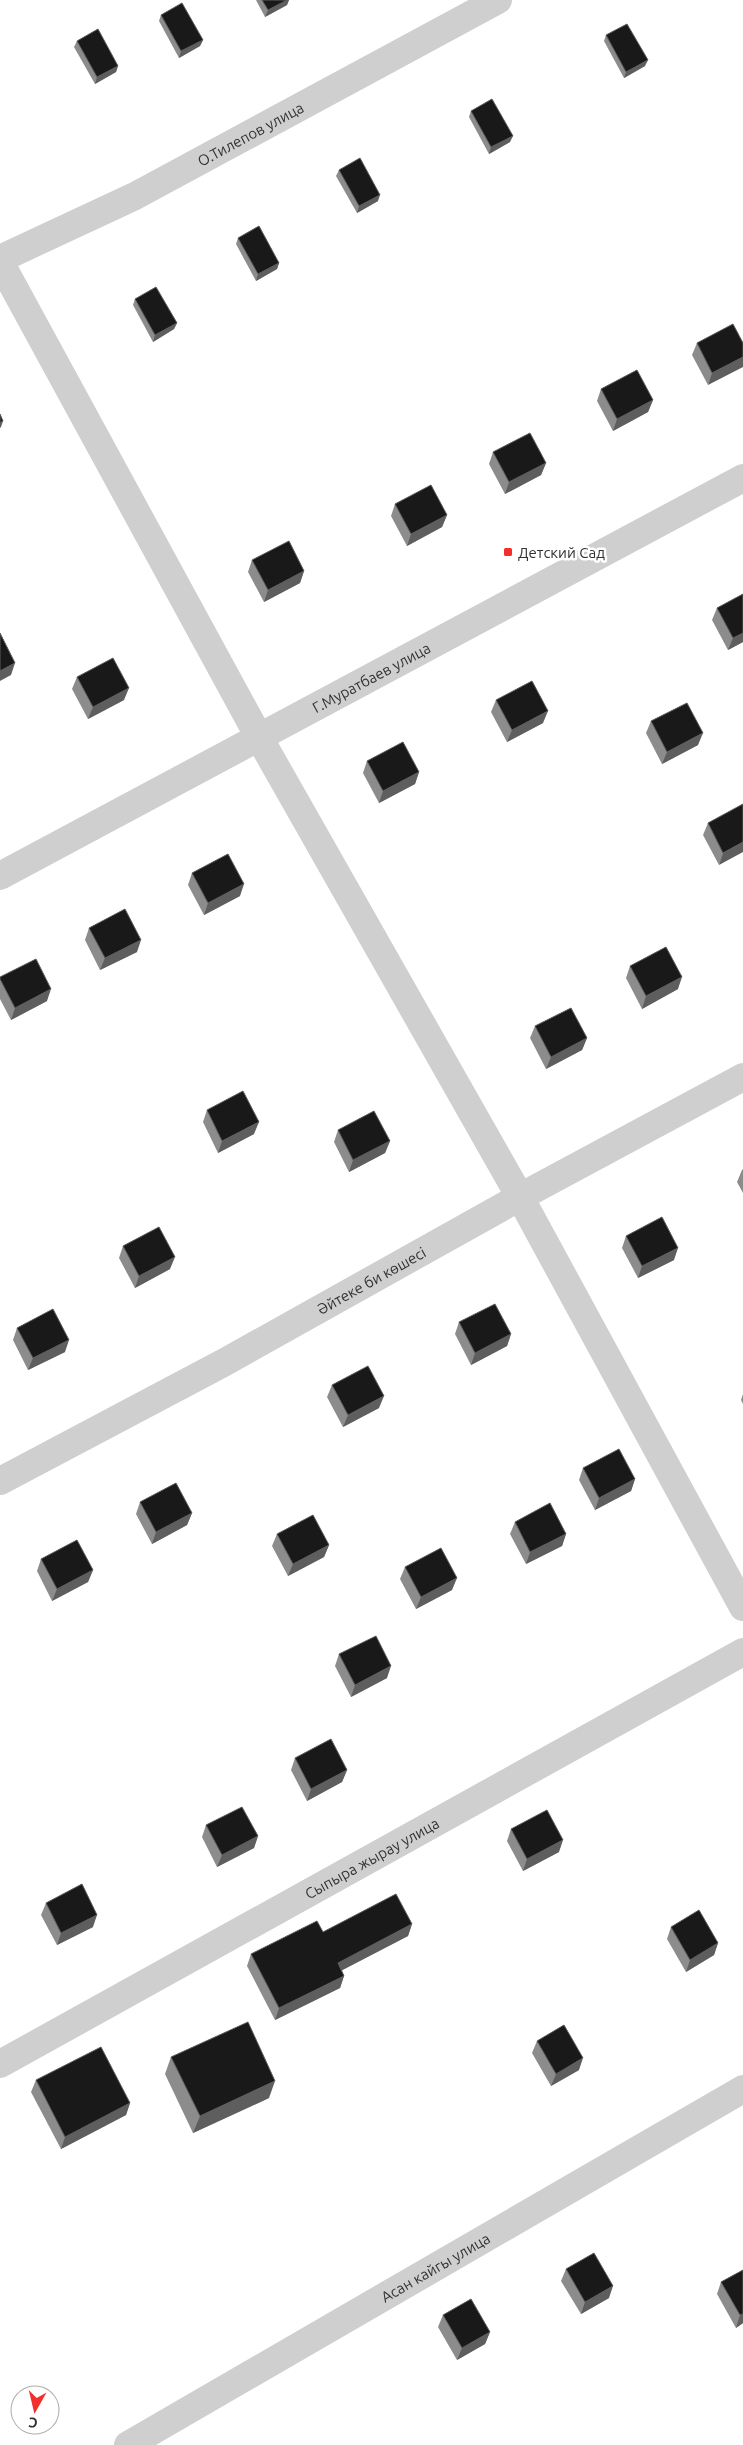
<svg xmlns="http://www.w3.org/2000/svg" width="743" height="2445" font-family="Ubuntu,sans-serif">
	<style>
		.lines { fill: none; stroke-linecap: round; stroke-linejoin: round }
		.minor { stroke: #cfcfcf; stroke-width: 28 }
		.wall { fill: #8c8c8c }
		.shaded-wall { fill: #5e5e5e }
		.building { fill: #191919; stroke: #5e5e5e }
		.poi-dot { fill: #f1302c; stroke: #fff; stroke-width: 2 }
		.labels { text-anchor: middle; dominant-baseline: central; stroke-width: 5; stroke-linejoin: round; paint-order: stroke }
		.street-label { font-size: 15px; fill: #323232; stroke: #fff }
		.poi-label { font-size: 15px; fill: #323232; stroke: #fff; text-anchor: start }
	</style>
	<rect width="100%" height="100%" fill="#fff"/>
	<g class="lines">
		<!-- minor -->
		<g class="minor">
			<path id="s1" d="M0,259L135,196L498,0"/>
			<path d="M0,262L260,739L520,1197L743,1607"/>
			<path id="s2" d="M0,876L743,478"/>
			<path id="s3" d="M0,1481L225,1362L520,1197L743,1077"/>
			<path id="s4" d="M0,2064L743,1652"/>
			<path id="s5" d="M128,2445L743,2089"/>
		</g>
	</g>
	<!-- wall -->
	<g class="wall">
		<path d="M256,0H289L287,5L265,17Z"/>
		<path d="M161,15L203,40L200,46L179,58L159,21Z"/>
		<path d="M606,35L645,66L624,78L604,41Z"/>
		<path d="M77,41L118,66L116,72L95,84L74,47Z"/>
		<path d="M471,111L510,142L489,154L469,117Z"/>
		<path d="M339,170L378,201L357,213L336,176Z"/>
		<path d="M238,238L279,263L277,269L256,281L236,244Z"/>
		<path d="M135,299L177,323L174,329L153,342L133,305Z"/>
		<path d="M733,324L708,385L692,355L697,343Z"/>
		<path d="M601,389L653,400L648,412L613,431L597,401Z"/>
		<path d="M493,452L546,463L541,475L505,494L489,464Z"/>
		<path d="M395,504L447,515L442,527L407,546L391,516Z"/>
		<path d="M252,560L304,571L300,583L264,602L248,572Z"/>
		<path d="M743,594V642L728,650L712,620L717,608Z"/>
		<path d="M77,677L124,700L88,719L72,689Z"/>
		<path d="M496,700L543,723L507,742L491,712Z"/>
		<path d="M651,721L698,745L662,764L646,733Z"/>
		<path d="M367,761L419,772L415,784L379,803L363,773Z"/>
		<path d="M743,804L719,865L703,835L708,823Z"/>
		<path d="M192,873L240,896L204,915L188,885Z"/>
		<path d="M89,928L137,952L100,970L85,940Z"/>
		<path d="M630,966L678,989L642,1009L626,978Z"/>
		<path d="M0,977L47,1001L11,1020L0,999Z"/>
		<path d="M535,1026L587,1038L582,1050L546,1069L530,1038Z"/>
		<path d="M207,1110L254,1134L218,1153L203,1122Z"/>
		<path d="M338,1130L390,1141L385,1153L349,1172L334,1142Z"/>
		<path d="M743,1169V1193L737,1182L742,1170Z"/>
		<path d="M626,1236L674,1260L638,1278L622,1248Z"/>
		<path d="M123,1246L170,1269L135,1288L119,1258Z"/>
		<path d="M459,1322L511,1334L507,1346L471,1365L455,1334Z"/>
		<path d="M17,1328L65,1352L28,1370L13,1340Z"/>
		<path d="M332,1385L379,1408L343,1427L327,1397Z"/>
		<path d="M743,1394V1404L741,1400Z"/>
		<path d="M583,1468L635,1479L631,1491L595,1510L579,1480Z"/>
		<path d="M140,1502L192,1513L187,1525L152,1544L136,1514Z"/>
		<path d="M515,1522L566,1534L562,1546L526,1564L510,1534Z"/>
		<path d="M277,1534L329,1545L324,1557L288,1576L272,1546Z"/>
		<path d="M41,1559L93,1570L88,1582L52,1601L37,1571Z"/>
		<path d="M405,1567L452,1590L416,1609L400,1579Z"/>
		<path d="M339,1654L387,1678L351,1697L335,1666Z"/>
		<path d="M295,1758L347,1770L342,1782L307,1801L291,1770Z"/>
		<path d="M206,1825L258,1836L254,1848L217,1867L202,1837Z"/>
		<path d="M511,1829L559,1852L523,1871L507,1841Z"/>
		<path d="M46,1903L93,1927L57,1945L41,1915Z"/>
		<path d="M412,1924L408,1936L342,1970L344,1976L340,1988L275,2020L247,1966L251,1954L323,1932Z"/>
		<path d="M671,1927L718,1943L714,1955L686,1972L667,1939Z"/>
		<path d="M537,2041L579,2070L551,2086L532,2053Z"/>
		<path d="M171,2057L269,2098L193,2133L165,2074Z"/>
		<path d="M36,2080L130,2103L126,2115L61,2149L31,2092Z"/>
		<path d="M566,2269L609,2298L581,2314L561,2281Z"/>
		<path d="M743,2270V2323L736,2328L717,2294L721,2282Z"/>
		<path d="M443,2315L490,2332L485,2344L457,2360L438,2327Z"/>
	</g>
	<!-- shaded-wall -->
	<g class="shaded-wall">
		<path d="M287,0H289L287,5L265,17L268,10Z"/>
		<path d="M203,40L200,46L179,58L181,51Z"/>
		<path d="M648,60L645,66L624,78L626,72Z"/>
		<path d="M118,66L116,72L95,84L97,77Z"/>
		<path d="M513,136L510,142L489,154L491,147Z"/>
		<path d="M380,195L378,201L357,213L359,206Z"/>
		<path d="M279,263L277,269L256,281L258,274Z"/>
		<path d="M177,323L174,329L153,342L155,335Z"/>
		<path d="M743,357V367L708,385L712,373Z"/>
		<path d="M653,400L648,412L613,431L617,419Z"/>
		<path d="M3,421L1,427L0,428V423Z"/>
		<path d="M546,463L541,475L505,494L509,482Z"/>
		<path d="M447,515L442,527L407,546L411,534Z"/>
		<path d="M304,571L300,583L264,602L268,590Z"/>
		<path d="M743,633V642L728,650L733,638Z"/>
		<path d="M15,663L11,675L0,681V671Z"/>
		<path d="M129,688L124,700L88,719L93,707Z"/>
		<path d="M548,711L543,723L507,742L512,730Z"/>
		<path d="M703,733L698,745L662,764L667,752Z"/>
		<path d="M419,772L415,784L379,803L383,791Z"/>
		<path d="M743,842V852L719,865L723,853Z"/>
		<path d="M244,884L240,896L204,915L208,903Z"/>
		<path d="M141,940L137,952L100,970L105,958Z"/>
		<path d="M682,977L678,989L642,1009L646,996Z"/>
		<path d="M51,989L47,1001L11,1020L15,1008Z"/>
		<path d="M587,1038L582,1050L546,1069L551,1057Z"/>
		<path d="M259,1122L254,1134L218,1153L222,1141Z"/>
		<path d="M390,1141L385,1153L349,1172L353,1160Z"/>
		<path d="M678,1248L674,1260L638,1278L642,1266Z"/>
		<path d="M175,1257L170,1269L135,1288L139,1276Z"/>
		<path d="M511,1334L507,1346L471,1365L475,1353Z"/>
		<path d="M69,1340L65,1352L28,1370L33,1358Z"/>
		<path d="M384,1396L379,1408L343,1427L348,1415Z"/>
		<path d="M635,1479L631,1491L595,1510L599,1498Z"/>
		<path d="M192,1513L187,1525L152,1544L156,1532Z"/>
		<path d="M566,1534L562,1546L526,1564L530,1552Z"/>
		<path d="M329,1545L324,1557L288,1576L293,1564Z"/>
		<path d="M93,1570L88,1582L52,1601L57,1589Z"/>
		<path d="M457,1578L452,1590L416,1609L421,1597Z"/>
		<path d="M391,1666L387,1678L351,1697L355,1685Z"/>
		<path d="M347,1770L342,1782L307,1801L311,1789Z"/>
		<path d="M258,1836L254,1848L217,1867L222,1855Z"/>
		<path d="M563,1840L559,1852L523,1871L527,1859Z"/>
		<path d="M97,1915L93,1927L57,1945L61,1933Z"/>
		<path d="M412,1924L408,1936L333,1975L338,1963Z"/>
		<path d="M718,1943L714,1955L686,1972L690,1960Z"/>
		<path d="M344,1976L340,1988L275,2020L279,2008Z"/>
		<path d="M583,2058L579,2070L551,2086L556,2074Z"/>
		<path d="M275,2081L269,2098L193,2133L200,2116Z"/>
		<path d="M130,2103L126,2115L61,2149L65,2137Z"/>
		<path d="M613,2286L609,2298L581,2314L585,2302Z"/>
		<path d="M743,2314V2323L736,2328L740,2315Z"/>
		<path d="M490,2332L485,2344L457,2360L462,2348Z"/>
	</g>
	<!-- building -->
	<g class="building">
		<path d="M262,0H287L268,10Z"/>
		<path d="M182,3L203,40L181,51L161,15Z"/>
		<path d="M627,24L648,60L626,72L606,35Z"/>
		<path d="M98,29L118,66L97,77L77,41Z"/>
		<path d="M492,99L513,136L491,147L471,111Z"/>
		<path d="M360,158L380,195L359,206L339,170Z"/>
		<path d="M259,226L279,263L258,274L238,238Z"/>
		<path d="M156,287L177,323L155,335L135,299Z"/>
		<path d="M733,324L743,343V357L712,373L697,343Z"/>
		<path d="M637,370L653,400L617,419L601,389Z"/>
		<path d="M0,414L3,421L0,423Z"/>
		<path d="M530,433L546,463L509,482L493,452Z"/>
		<path d="M431,485L447,515L411,534L395,504Z"/>
		<path d="M289,541L304,571L268,590L252,560Z"/>
		<path d="M743,594V633L733,638L717,608Z"/>
		<path d="M0,633L15,663L0,671Z"/>
		<path d="M113,658L129,688L93,707L77,677Z"/>
		<path d="M532,681L548,711L512,730L496,700Z"/>
		<path d="M687,703L703,733L667,752L651,721Z"/>
		<path d="M403,742L419,772L383,791L367,761Z"/>
		<path d="M743,804V842L723,853L708,823Z"/>
		<path d="M228,854L244,884L208,903L192,873Z"/>
		<path d="M125,909L141,940L105,958L89,928Z"/>
		<path d="M666,947L682,977L646,996L630,966Z"/>
		<path d="M36,959L51,989L15,1008L0,979V977Z"/>
		<path d="M571,1008L587,1038L551,1057L535,1026Z"/>
		<path d="M243,1091L259,1122L222,1141L207,1110Z"/>
		<path d="M374,1111L390,1141L353,1160L338,1130Z"/>
		<path d="M662,1217L678,1248L642,1266L626,1236Z"/>
		<path d="M159,1227L175,1257L139,1276L123,1246Z"/>
		<path d="M495,1304L511,1334L475,1353L459,1322Z"/>
		<path d="M53,1309L69,1340L33,1358L17,1328Z"/>
		<path d="M368,1366L384,1396L348,1415L332,1385Z"/>
		<path d="M619,1449L635,1479L599,1498L583,1468Z"/>
		<path d="M176,1483L192,1513L156,1532L140,1502Z"/>
		<path d="M550,1503L566,1534L530,1552L515,1522Z"/>
		<path d="M313,1515L329,1545L293,1564L277,1534Z"/>
		<path d="M77,1540L93,1570L57,1589L41,1559Z"/>
		<path d="M441,1548L457,1578L421,1597L405,1567Z"/>
		<path d="M376,1636L391,1666L355,1685L339,1654Z"/>
		<path d="M331,1739L347,1770L311,1789L295,1758Z"/>
		<path d="M242,1807L258,1836L222,1855L206,1825Z"/>
		<path d="M547,1810L563,1840L527,1859L511,1829Z"/>
		<path d="M82,1884L97,1915L61,1933L46,1903Z"/>
		<path d="M396,1894L412,1924L338,1963L344,1976L279,2008L251,1954L317,1921L323,1932Z"/>
		<path d="M699,1910L718,1943L690,1960L671,1927Z"/>
		<path d="M248,2022L275,2081L200,2116L171,2057Z"/>
		<path d="M564,2025L583,2058L556,2074L537,2041Z"/>
		<path d="M101,2047L130,2103L65,2137L36,2080Z"/>
		<path d="M594,2253L613,2286L585,2302L566,2269Z"/>
		<path d="M743,2270V2314L740,2315L721,2282Z"/>
		<path d="M471,2299L490,2332L462,2348L443,2315Z"/>
	</g>
	<!-- markers -->
	<rect class="poi-dot" x="503" y="547" width="10" height="10" rx="2.5"/>
	<g class="labels">
		<!-- street labels -->
		<g class="street-label">
			<text stroke="none"><textPath href="#s1" startOffset="280">О.Тилепов улица</textPath></text>
			<text stroke="none"><textPath href="#s2" startOffset="421">Г.Муратбаев улица</textPath></text>
			<text stroke="none"><textPath href="#s3" startOffset="422">Әйтеке би көшесі</textPath></text>
			<text stroke="none"><textPath href="#s4" startOffset="425">Сыпыра жырау улица</textPath></text>
			<text stroke="none"><textPath href="#s5" startOffset="355">Асан кайгы улица</textPath></text>
		</g>
		<!-- poi labels -->
		<g class="poi-label">
			<text x="518" y="552">Детский Сад</text>
		</g>
	</g>
	<!-- north arrow -->
	<g transform="translate(35 2410) rotate(188)"><circle r="24" fill="#ffffff" stroke="#adadad"/>
	<path d="M0-4L9 19L0 12L-9 19Z" fill="#f1302c"/>
	<text y="-8" font-size="14" font-weight="bold" text-anchor="middle" fill="#323232">С</text>
	</g>
</svg>
